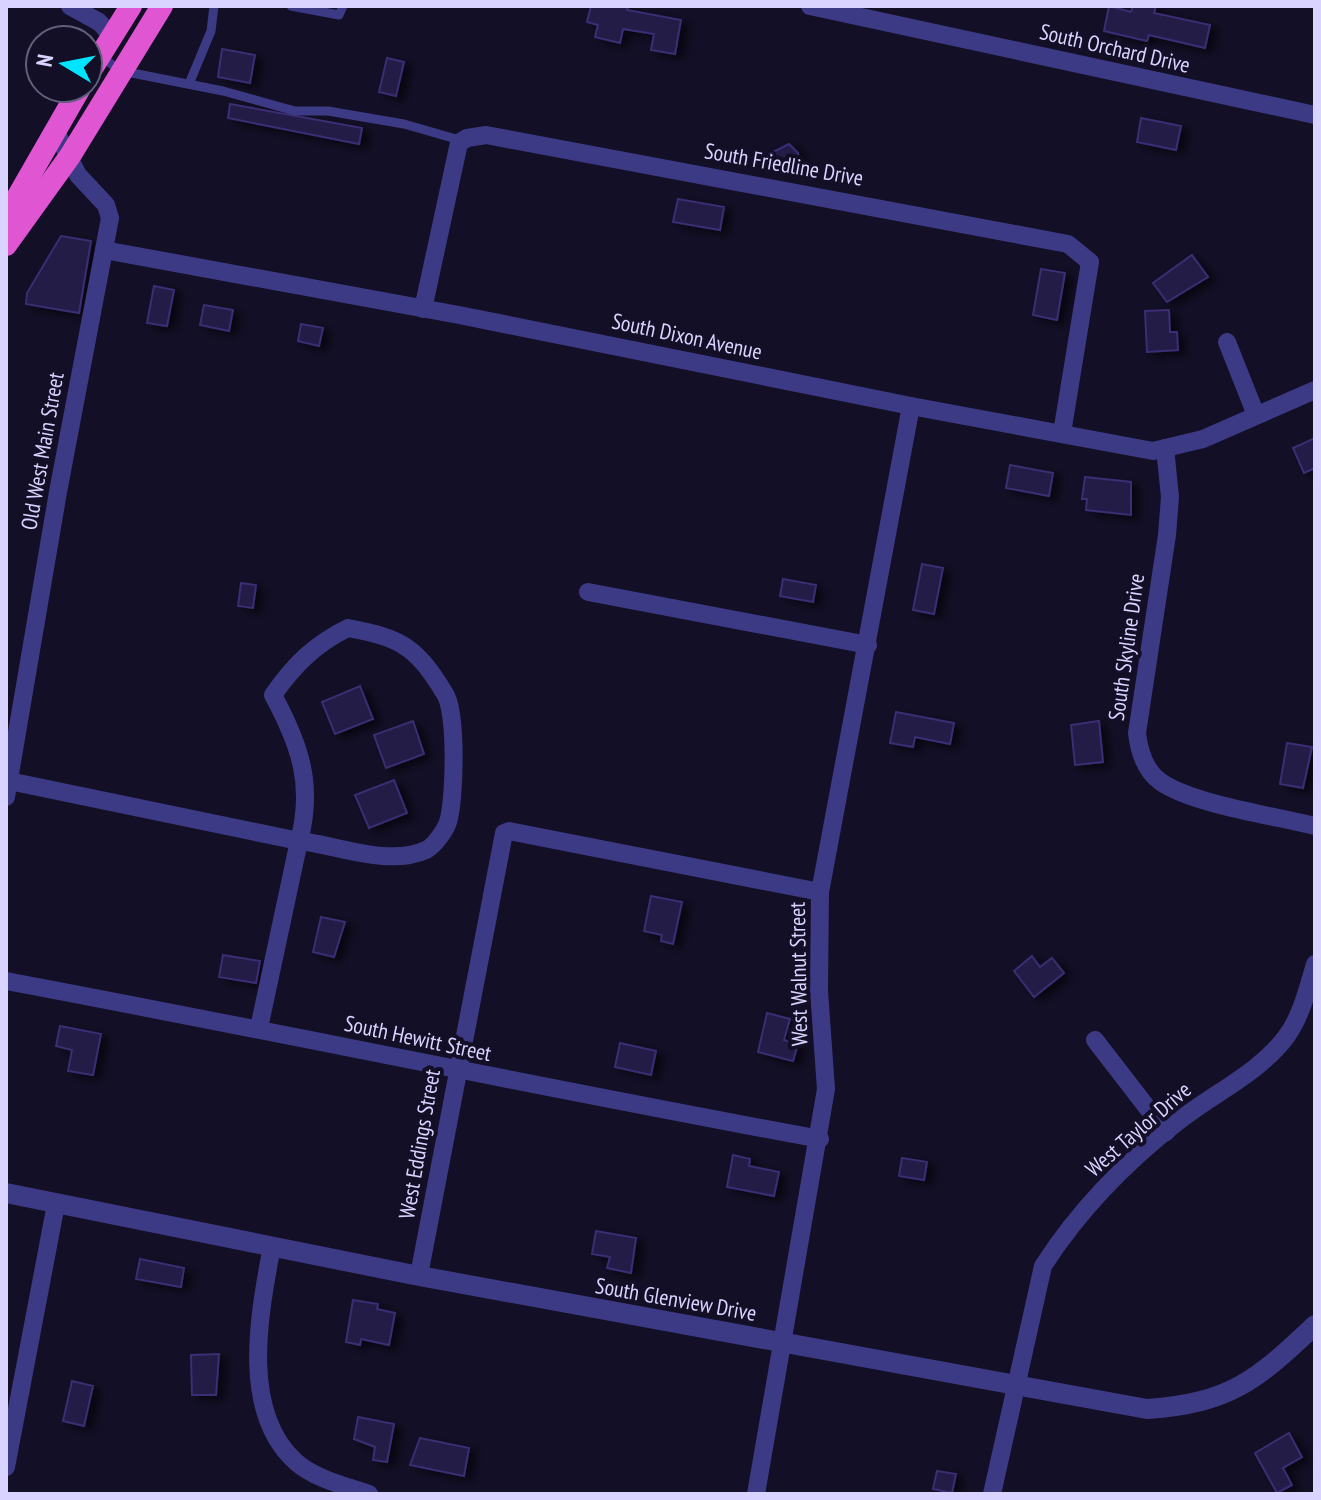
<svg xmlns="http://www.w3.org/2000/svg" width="1321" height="1500" font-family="'PT Sans Narrow',sans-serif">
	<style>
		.building { fill: #241b47; stroke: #3b2d73; stroke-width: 2; filter: url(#shadow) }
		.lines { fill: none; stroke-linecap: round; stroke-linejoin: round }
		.service { stroke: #3d3a85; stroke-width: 9 }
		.minor { stroke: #3d3a85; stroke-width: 18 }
		.tertiary { stroke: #3d3a85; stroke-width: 20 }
		.trunk { stroke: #e055d1; stroke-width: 22 }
		.labels { text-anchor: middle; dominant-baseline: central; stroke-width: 8; stroke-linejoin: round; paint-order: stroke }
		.street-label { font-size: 22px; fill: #d9d4ff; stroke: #130f26 }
	</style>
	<defs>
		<filter id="shadow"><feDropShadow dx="7" dy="4" stdDeviation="4" flood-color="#0009"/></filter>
	</defs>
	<rect width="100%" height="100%" fill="#130f26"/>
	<!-- building -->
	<g class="building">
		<path d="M591,6H628L627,10L681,20L675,54L651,50L654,34L623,29L620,43L595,37L598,25L587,22Z"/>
		<path d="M1109,6L1131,12L1133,6H1156L1154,13L1210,25L1205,48L1149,35L1147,41L1104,31Z"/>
		<path d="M222,49L255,55L250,83L218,77Z"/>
		<path d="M387,58L404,62L396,96L379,92Z"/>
		<path d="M230,104L362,128L359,144L228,118Z"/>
		<path d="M1141,118L1181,126L1176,150L1137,142Z"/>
		<path d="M789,144L798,153V161L790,168H782L769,154Z"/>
		<path d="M678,199L724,207L720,230L673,222Z"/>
		<path d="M61,236L91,241L79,313L26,304L27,293Z"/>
		<path d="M1192,255L1208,277L1167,302L1153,283Z"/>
		<path d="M1041,269L1065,273L1057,320L1033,315Z"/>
		<path d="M154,286L174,290L167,326L147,323Z"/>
		<path d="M204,305L233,310L229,331L200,325Z"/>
		<path d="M1169,310L1170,332H1177L1178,350L1147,352L1145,311Z"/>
		<path d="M301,324L323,328L319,346L298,341Z"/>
		<path d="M1315,438V468L1304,473L1293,448Z"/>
		<path d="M1010,465L1053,473L1049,496L1006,488Z"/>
		<path d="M1085,477L1131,482V515L1086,510L1087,499H1082Z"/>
		<path d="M922,564L943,568L934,614L913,610Z"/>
		<path d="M783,579L816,585L813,602L780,596Z"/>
		<path d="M241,583L256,585L253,608L238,606Z"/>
		<path d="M360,686L373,719L335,734L322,702Z"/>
		<path d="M896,712L954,723L950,744L915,737L913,747L890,743Z"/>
		<path d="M413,721L424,754L386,768L374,735Z"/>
		<path d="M1099,721L1103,762L1075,765L1071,725Z"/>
		<path d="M1287,743L1312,747L1303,788L1280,784Z"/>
		<path d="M394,780L407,813L369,828L355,795Z"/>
		<path d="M651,896L682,902L673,944L661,941L662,935L644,931Z"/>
		<path d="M321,917L345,922L334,957L313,952Z"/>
		<path d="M223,955L260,961L256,983L219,977Z"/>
		<path d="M1032,956L1040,967L1052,958L1064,973L1034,997L1014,971Z"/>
		<path d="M767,1013L790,1019L784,1040L798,1044L793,1061L758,1052Z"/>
		<path d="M60,1026L101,1034L93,1075L68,1071L72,1050L56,1046Z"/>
		<path d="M620,1043L656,1051L651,1075L615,1067Z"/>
		<path d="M733,1155L750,1159L749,1166L779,1172L774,1196L727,1187Z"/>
		<path d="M902,1158L927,1162L924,1180L899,1176Z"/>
		<path d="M596,1231L636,1238L631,1273L607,1268L610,1257L592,1254Z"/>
		<path d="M140,1259L184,1268L181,1287L136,1279Z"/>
		<path d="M353,1300L378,1304L377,1309L395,1313L389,1345L361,1339L360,1345L346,1342Z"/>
		<path d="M219,1354L216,1395H192L191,1355Z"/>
		<path d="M72,1381L93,1386L84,1426L63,1421Z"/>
		<path d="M358,1417L394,1424L387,1462L373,1460L375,1447L354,1439Z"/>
		<path d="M1289,1433L1302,1457L1283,1468L1292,1485L1277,1493L1255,1453Z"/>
		<path d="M420,1438L469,1448L464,1476L410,1465Z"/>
		<path d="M937,1471L956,1474L952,1493L933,1489Z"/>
	</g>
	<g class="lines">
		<!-- service -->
		<g class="service">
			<path d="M291,6L339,15L343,6"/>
			<path d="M99,56L122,71L223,91L295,111H328L404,124L463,141"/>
			<path d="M189,84L211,31L214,6"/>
		</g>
		<!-- minor -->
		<g class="minor">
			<path d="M70,6L99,22L112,36"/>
			<path d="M810,6L1315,115"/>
			<path d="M104,250L459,315L911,406L1153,451L1203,439L1315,390"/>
			<path d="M423,309L459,143L467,138L486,135L1068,244L1090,262L1062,433"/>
			<path d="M1227,342L1256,415"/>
			<path d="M1165,448L1170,497L1167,535L1137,733C1139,750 1145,771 1161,782C1192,804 1275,816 1315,826"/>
			<path d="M588,592L868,645"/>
			<path d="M348,628C401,638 416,646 445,694C457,712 455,800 448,822C445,831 434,846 426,850C388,867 338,845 299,841C314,785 300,745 273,695C294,665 315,644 348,628Z"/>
			<path d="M9,781L299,841L259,1028"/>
			<path d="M6,797L58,492L110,218L106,205L78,175L55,130"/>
			<path d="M6,981C278,1032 548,1089 820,1139"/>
			<path d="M1095,1040L1166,1132"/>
			<path d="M272,1246C260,1311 239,1411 296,1462C315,1479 346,1486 369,1494"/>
			<path d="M419,1275L504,833L509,831L820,892"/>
			<path d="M6,1467L56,1204"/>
			<path d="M756,1494L826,1089L819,991L820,892L911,406"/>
			<path d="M992,1494L1043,1266C1079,1210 1127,1161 1180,1120C1214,1093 1259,1073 1286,1037C1301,1017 1308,988 1315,964"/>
		</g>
		<!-- tertiary -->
		<path class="tertiary" d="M6,1193L414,1275L1147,1409C1230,1403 1256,1381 1315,1325"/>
		<!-- trunk -->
		<g class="trunk">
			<path d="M88,75L131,6"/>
			<path d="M6,217L80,88"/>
			<path d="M6,245L70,156L162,6"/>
		</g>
	</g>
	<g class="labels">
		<!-- street labels -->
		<g class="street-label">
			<text transform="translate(1115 48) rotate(13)">South Orchard Drive</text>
			<text transform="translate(784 164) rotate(10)">South Friedline Drive</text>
			<text transform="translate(687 336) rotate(12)">South Dixon Avenue</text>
			<text transform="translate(42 451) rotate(-80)">Old West Main Street</text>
			<text transform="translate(1126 647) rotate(-82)">South Skyline Drive</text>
			<text transform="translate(798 974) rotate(-91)">West Walnut Street</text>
			<text transform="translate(418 1038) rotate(12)">South Hewitt Street</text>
			<text transform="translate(1138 1129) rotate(-41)">West Taylor Drive</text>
			<text transform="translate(419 1144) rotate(-80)">West Eddings Street</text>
			<text transform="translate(676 1299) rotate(10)">South Glenview Drive</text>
		</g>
	</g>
	<!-- border -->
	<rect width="1321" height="1500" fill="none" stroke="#d9d4ff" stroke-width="16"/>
	<!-- north arrow -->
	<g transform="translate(64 64) rotate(280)"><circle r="38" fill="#130f26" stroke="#625e7d" stroke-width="2"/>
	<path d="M0-6L14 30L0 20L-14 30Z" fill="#00e5ff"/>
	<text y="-12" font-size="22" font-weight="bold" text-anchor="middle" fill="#d9d4ff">N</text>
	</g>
</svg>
